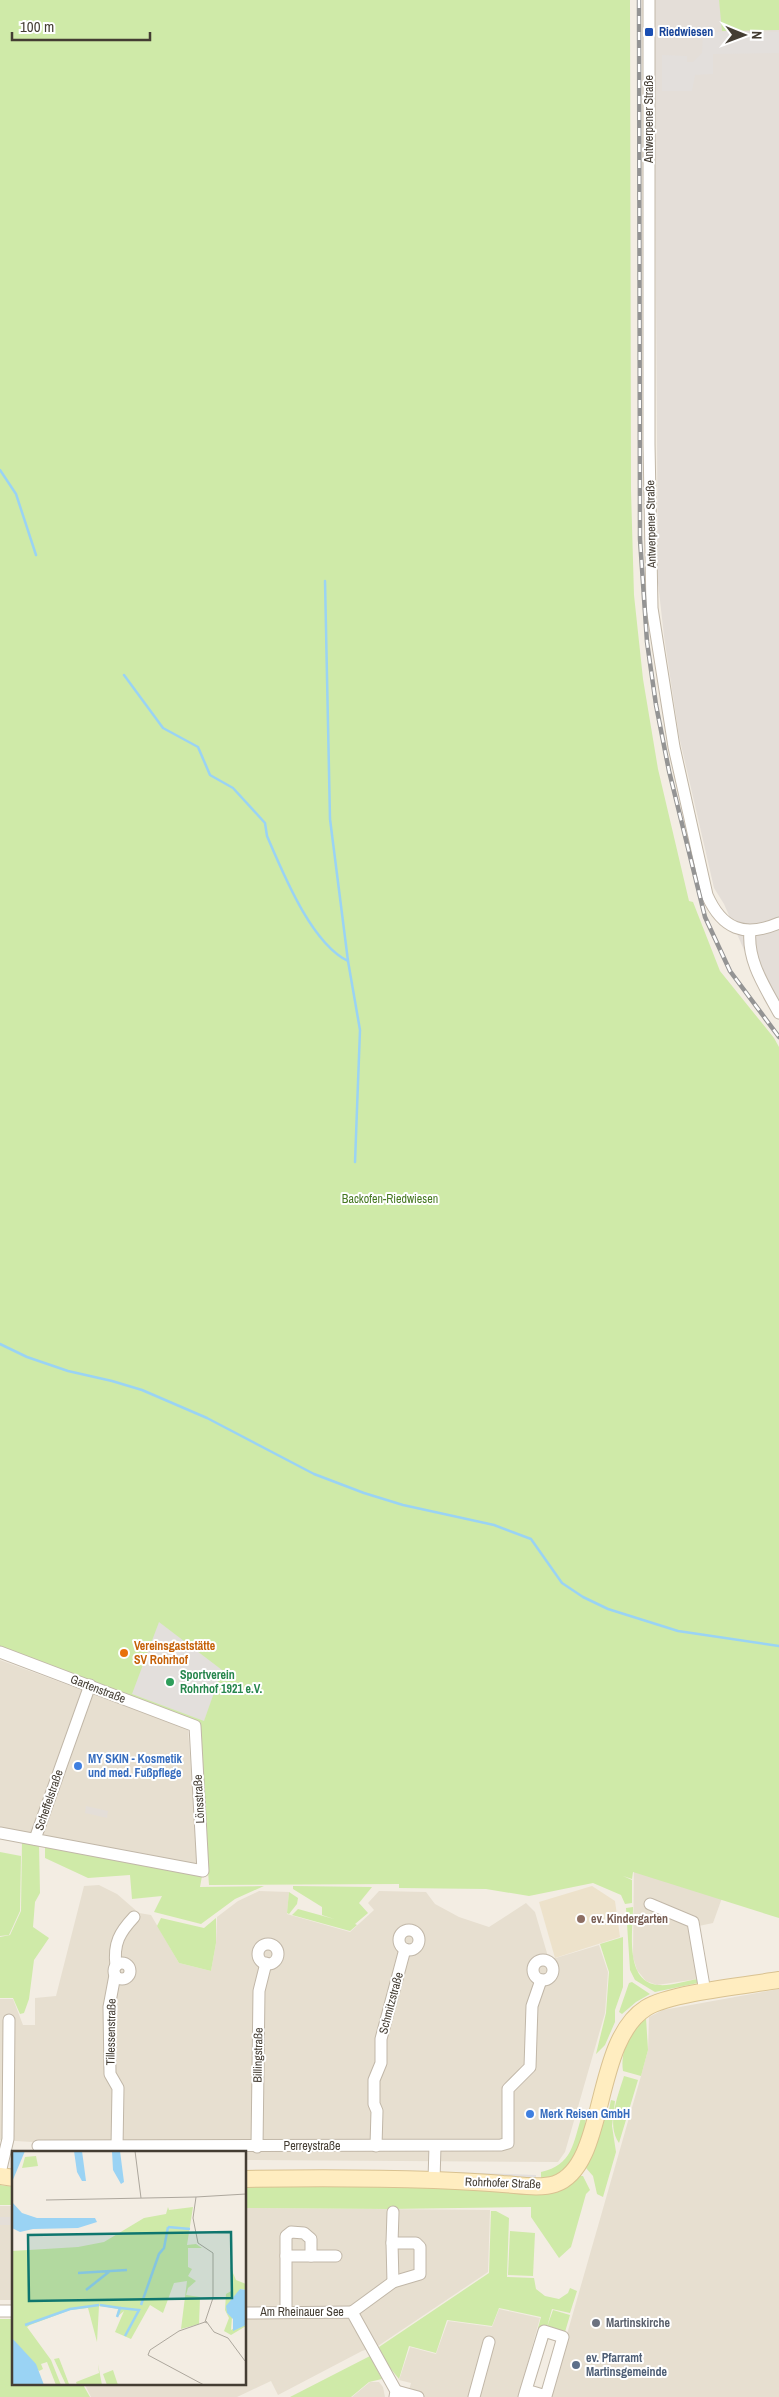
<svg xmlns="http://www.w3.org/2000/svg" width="779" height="2397" font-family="'Archivo Narrow',sans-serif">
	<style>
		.residential { fill: #e7dfd0 }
		.industrial { fill: #e4ded8 }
		.education { fill: #ede2cb }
		.green { fill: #cfeaa8 }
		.parking { fill: #e3dfdc }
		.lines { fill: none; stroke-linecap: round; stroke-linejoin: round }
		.stream { stroke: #9ad3f4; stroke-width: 2.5 }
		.street-casing { stroke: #c1b7a8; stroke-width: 13 }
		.secondary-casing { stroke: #d9c291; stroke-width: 18 }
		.street { stroke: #fff; stroke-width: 11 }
		.secondary { stroke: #ffedc0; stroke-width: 16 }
		.rail-casing { stroke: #949494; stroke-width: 4.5 }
		.rail { stroke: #fff; stroke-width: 2.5; stroke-dasharray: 8; stroke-linecap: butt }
		.transit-dot { fill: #1a4fb4; stroke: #fff; stroke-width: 2 }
		.food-dot { fill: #e8710a; stroke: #fff; stroke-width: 2 }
		.leisure-dot { fill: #2e9e5b; stroke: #fff; stroke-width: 2 }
		.shop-dot { fill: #3f7fe0; stroke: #fff; stroke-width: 2 }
		.education-dot { fill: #8d6e63; stroke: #fff; stroke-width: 2 }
		.worship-dot { fill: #6b7280; stroke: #fff; stroke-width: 2 }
		.service-dot { fill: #5c6f8a; stroke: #fff; stroke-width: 2 }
		.labels { text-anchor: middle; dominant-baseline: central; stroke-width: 4; stroke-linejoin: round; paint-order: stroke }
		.transit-label { font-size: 12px; font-weight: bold; fill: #164399; stroke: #fff; text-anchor: start }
		.street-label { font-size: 12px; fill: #443d33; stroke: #fff }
		.park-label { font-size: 12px; fill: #477923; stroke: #fff }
		.food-label { font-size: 12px; font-weight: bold; fill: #c56008; stroke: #fff; text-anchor: start }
		.leisure-label { font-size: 12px; font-weight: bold; fill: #27864d; stroke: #fff; text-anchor: start }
		.shop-label { font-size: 12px; font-weight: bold; fill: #366cbe; stroke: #fff; text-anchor: start }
		.education-label { font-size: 12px; font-weight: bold; fill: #785e54; stroke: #fff; text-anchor: start }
		.worship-label { font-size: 12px; font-weight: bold; fill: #5b616d; stroke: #fff; text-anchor: start }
		.service-label { font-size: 12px; font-weight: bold; fill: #4e5e75; stroke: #fff; text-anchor: start }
		.inset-river { fill: none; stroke: #9ad3f4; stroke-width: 2.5 }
		.inset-road { fill: none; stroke: #ada79d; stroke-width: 1 }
		.view { fill: #0f766e; fill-opacity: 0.15; stroke: #0f766e; stroke-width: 2.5 }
		.inset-edge { fill: none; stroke: #443d33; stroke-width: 2.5 }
	</style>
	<rect width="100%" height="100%" fill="#f3ede3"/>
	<!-- residential -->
	<g class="residential">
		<path d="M0,1660L188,1729L198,1866L0,1829Z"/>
		<path d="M634,1861L722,1898L713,1923L689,1928L698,1979L657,1985L646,1981L637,1970L633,1957Z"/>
		<path d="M99,1885L117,1894L139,1913L151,1915L179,1963L211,1971L216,1943L217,1917L238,1901L259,1891L289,1892L287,1914L350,1932L374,1910L368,1903L379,1891L426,1892L435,1904L459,1917L489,1927L526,1903L535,1912L549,1960L599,1945L608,1972L605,2013L565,2152L558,2162L245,2160V2152H36L32,2142L0,2140V1999H13L23,2025H35V1998L56,1996L84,1886Z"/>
		<path d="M779,1989V2397H549L641,2076L648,2050L649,2017L663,2010Z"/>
		<rect x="0" y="2206" width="14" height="94"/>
		<path d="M245,2208L490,2210L488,2272L378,2346L362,2351L278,2395L271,2381L237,2397H91L84,2383H245Z"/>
		<path d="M499,2309L540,2318L520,2391L540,2397H407L411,2383L399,2380L410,2347L436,2354L448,2321L492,2327Z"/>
		<path d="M370,2382H379L383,2387L385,2397H352Z"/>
	</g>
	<!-- industrial -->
	<g class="industrial">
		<path d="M654,0H779V1020L744,950L724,904L714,888L679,736L664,636L658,583Z"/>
		<path d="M86,1806L108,1811L107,1818L85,1813Z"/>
		<rect x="0" y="2217" width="14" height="8"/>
	</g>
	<!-- education -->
	<path class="education" d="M592,1886L615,1901L620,1937L555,1958L539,1902Z"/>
	<!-- green -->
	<g class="green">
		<path d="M0,0H630L631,491L634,595L643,679L658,769L689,901L693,902L720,971L774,1038L779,1047V1918L633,1872L632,1879L623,1876L632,1880V1903L625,1904L621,1895L593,1883L529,1896L486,1889L399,1888V1884L209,1885L198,1737L195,1720L0,1647Z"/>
		<path d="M719,0H779V30L722,31Z"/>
		<path d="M22,1841L39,1845L40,1893L35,1902L33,1927L49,1938L34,1960L29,1999L24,2013L20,2014L13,1998H0V1937L10,1935L21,1911Z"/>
		<path d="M45,1846L202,1876L200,1887L264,1886L235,1899L201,1924L154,1912L162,1896L132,1899L130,1875L88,1878L45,1858Z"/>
		<path d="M0,1852L21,1856L20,1911L9,1935L0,1936Z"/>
		<path d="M293,1886L372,1887L359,1903L368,1913L355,1924L357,1925L350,1931L292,1915L298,1909L334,1919L322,1915V1907L293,1889Z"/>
		<path d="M289,1892L298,1898L297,1904L289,1914L287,1913Z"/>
		<path d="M633,1907C633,1931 624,1983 659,1985C671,1986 685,1981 698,1979V1983L655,1992L635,1980L630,1970L626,1908Z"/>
		<path d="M161,1918L204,1928L216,1918V1943L211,1971L179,1963L157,1926Z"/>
		<path d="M623,1937V1987L615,2010V2022L605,2045L596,2054L606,2013L609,1972L600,1944Z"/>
		<path d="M632,1982L650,1994L636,2002L622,2014L619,2012L629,1983Z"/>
		<path d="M646,2018L648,2050L641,2076L623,2071C620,2053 629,2028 646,2018Z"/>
		<path d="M624,2076L638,2080L619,2143C606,2124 618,2096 624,2076Z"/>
		<path d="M611,2100L615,2101L612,2126L616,2152L603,2197L597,2194L593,2176L586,2168L603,2115L608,2114Z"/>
		<path d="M582,2115L586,2117L584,2134L569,2166L552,2177L541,2179V2172C573,2165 573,2143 582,2115Z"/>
		<path d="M577,2176H583L590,2190L586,2194L571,2247L559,2258L531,2217V2207L390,2209L245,2208V2184L431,2185L542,2191Z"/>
		<path d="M0,2185L14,2187V2205H0Z"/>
		<path d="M491,2211H496L509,2218L507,2277L534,2278L536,2289L545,2296L559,2299L568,2293L570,2288L577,2291L570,2313L552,2309L547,2327L553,2310L570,2315L565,2332L538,2328L541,2317L499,2308L492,2326L447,2320L436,2353L409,2346L399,2379L386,2363L379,2347L489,2273Z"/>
		<path d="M510,2231L535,2233L533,2276L508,2275Z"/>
		<path d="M0,2319H14V2383H82L90,2397H0Z"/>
		<path d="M370,2356L382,2379L369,2382L351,2397H290Z"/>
	</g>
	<!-- parking -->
	<g class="parking">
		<path d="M703,32H779V53L713,54V74L695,75L692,91H662V55L687,56V62H693L702,53Z"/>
		<path d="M159,1622L222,1670L204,1721L132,1694Z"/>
		<path d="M449,2172L536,2175V2179L449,2175Z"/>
	</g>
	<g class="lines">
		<!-- stream -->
		<g class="stream">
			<path d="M0,470L16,494L36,555"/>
			<path d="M325,581L330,819L348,961L360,1030L355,1162"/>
			<path d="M124,675L163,728L198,747L210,775L233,788L265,823L267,836C283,873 311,943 348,961"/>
			<path d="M0,1344L27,1357L68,1371L112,1381L142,1390L207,1418L314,1474L364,1493L403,1505L494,1525L531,1539L562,1583L583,1597L608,1609L678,1631L779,1646"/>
		</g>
		<defs>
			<g id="street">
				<path d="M649,0V444L652,608L674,747L707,895C722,929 744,938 779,923"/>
				<path d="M750,931C747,961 765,987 779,1013"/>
				<path d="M0,1652L195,1726L203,1871L0,1833"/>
				<path d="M35,1839L90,1685"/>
				<path d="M650,1904L693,1922L705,1992"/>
				<circle cx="409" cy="1940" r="10"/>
				<circle cx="268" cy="1954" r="10"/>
				<circle cx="543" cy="1970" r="10"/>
				<circle cx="122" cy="1971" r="8"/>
				<path d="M116,1966C113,1943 120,1932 134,1917"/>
				<path d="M115,1975L109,2007L110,2074L118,2088L117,2147"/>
				<path d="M38,2146L501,2145L508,2143V2089L530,2067L532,2006L541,1980"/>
				<path d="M376,2146L377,2111L374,2104V2080L381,2063V2039L405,1949"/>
				<path d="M257,2147L259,1991L266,1963"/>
				<path d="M0,2173L8,2139L9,2020"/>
				<path d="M434,2180L435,2146"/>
				<path d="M392,2243L393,2282"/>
				<path d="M286,2256H336"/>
				<path d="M0,2311H14"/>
				<path d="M286,2312V2236L291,2232L304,2233L311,2239V2256"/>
				<path d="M352,2312L393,2282L420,2274V2247L416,2243H392L393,2212"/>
				<path d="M245,2313L352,2312L396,2391L395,2397"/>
				<path d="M396,2391L418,2397"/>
				<path d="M474,2397L489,2342"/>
				<path d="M524,2397L526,2390L544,2331L563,2337L546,2396L526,2390"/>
			</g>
			<g id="secondary">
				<path d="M0,2176L14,2178"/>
				<path d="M245,2179C308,2178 371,2178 434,2180C457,2181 480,2182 503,2184C519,2185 540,2189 555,2184C608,2166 592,2042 646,2008C669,1993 749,1985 779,1980"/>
			</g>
		</defs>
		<!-- street casing -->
		<use href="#street" class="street-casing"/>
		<!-- secondary casing -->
		<use href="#secondary" class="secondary-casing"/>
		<!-- street -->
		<use href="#street" class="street"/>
		<!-- secondary -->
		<use href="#secondary" class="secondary"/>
		<defs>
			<path id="rail" d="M639,0L640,539L647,642L656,705L669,771L705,917L730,971L779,1037"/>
		</defs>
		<!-- rail casing -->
		<use href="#rail" class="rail-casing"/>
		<!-- rail -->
		<use href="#rail" class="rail"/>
	</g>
	<!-- markers -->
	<rect class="transit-dot" x="644" y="27" width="10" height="10" rx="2.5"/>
	<circle class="food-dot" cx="124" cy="1653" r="5"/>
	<circle class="leisure-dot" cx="170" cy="1682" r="5"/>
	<g class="shop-dot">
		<circle cx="78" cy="1766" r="5"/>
		<circle cx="530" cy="2114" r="5"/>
	</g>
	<circle class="education-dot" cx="581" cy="1919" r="5"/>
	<circle class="worship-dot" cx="596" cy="2323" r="5"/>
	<circle class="service-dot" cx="576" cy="2365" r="5"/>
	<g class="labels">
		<!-- transit labels -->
		<g class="transit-label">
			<text x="659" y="32">Riedwiesen</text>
		</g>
		<!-- street labels -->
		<g class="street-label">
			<text transform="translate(649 119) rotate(-90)">Antwerpener Straße</text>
			<text transform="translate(651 524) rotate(-91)">Antwerpener Straße</text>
			<text transform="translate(98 1689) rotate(21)">Gartenstraße</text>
			<text transform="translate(199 1799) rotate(-93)">Lönsstraße</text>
			<text transform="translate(49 1800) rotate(-71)">Scheffelstraße</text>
			<text transform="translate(391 2003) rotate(-75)">Schmitzstraße</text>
			<text transform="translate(111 2032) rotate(-89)">Tillessenstraße</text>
			<text transform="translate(258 2055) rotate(-89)">Billingstraße</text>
			<text x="312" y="2146">Perreystraße</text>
			<text transform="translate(503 2183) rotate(2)">Rohrhofer Straße</text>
			<text x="302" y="2312">Am Rheinauer See</text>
		</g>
		<!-- park labels -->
		<g class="park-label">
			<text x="390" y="1199">Backofen-Riedwiesen</text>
		</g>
		<!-- food labels -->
		<g class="food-label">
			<text x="134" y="1646">Vereinsgaststätte<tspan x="134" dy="14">SV Rohrhof</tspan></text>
		</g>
		<!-- leisure labels -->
		<g class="leisure-label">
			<text x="180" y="1675">Sportverein<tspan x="180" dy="14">Rohrhof 1921 e.V.</tspan></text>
		</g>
		<!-- shop labels -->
		<g class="shop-label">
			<text x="88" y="1759">MY SKIN - Kosmetik<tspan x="88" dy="14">und med. Fußpflege</tspan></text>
			<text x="540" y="2114">Merk Reisen GmbH</text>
		</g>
		<!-- education labels -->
		<g class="education-label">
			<text x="591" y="1919">ev. Kindergarten</text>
		</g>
		<!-- worship labels -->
		<g class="worship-label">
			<text x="606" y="2323">Martinskirche</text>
		</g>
		<!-- service labels -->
		<g class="service-label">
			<text x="586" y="2358">ev. Pfarramt<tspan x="586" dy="14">Martinsgemeinde</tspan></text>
		</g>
	</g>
	<!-- overview -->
	<g transform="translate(12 2151)">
		<rect width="234" height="234" fill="#f3ede3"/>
		<path d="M24,5L26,15L10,17L13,6ZM156,56L157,59L181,56L175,94L184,93L190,97H176V116L180,118L176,125L184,130L176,137L174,144L188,146L187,173L169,178L175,130L162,132L151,162L138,154L119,188L103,181L112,160L105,166L106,158L95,156L87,155L85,191L76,157L58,159L18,174L15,176L39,209L49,234H44L35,211L29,213L31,218L27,220L0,187V100L66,96L92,91L132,67L154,63ZM218,115L224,129L234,133V139L228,138L215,162L220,166L219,179L227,174L234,175L219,184L212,180L217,167L213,159L214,143L221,139ZM47,207L57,233L54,234L42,208ZM86,213L90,234H65L64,231L87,222ZM101,219L106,234H95L91,223Z" fill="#cfeaa8"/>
		<path d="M0,0H13L0,31ZM62,0H70L74,30H70L65,21ZM100,0H108L112,31L109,33L101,19ZM0,51L10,62L25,67H83L85,71L66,77L21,78L8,81L0,77ZM228,138L234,139V174L221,180V168L215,162L214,155ZM0,187L24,213L32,234H0Z" fill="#9ad3f4"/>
		<path class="inset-river" d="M156,76L178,78M66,122L115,119M74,139L98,120M88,154L108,157L105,166M129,154L147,103L152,97L156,76M108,157L127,159L113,185M13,174L58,158L87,154"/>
		<path class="inset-road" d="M123,0L129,47M184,46L181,67L186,92L201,102V147L193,171L195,172M184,46L234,43M34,49L184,46M194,170L202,181L216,187L233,210M192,234L136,204L138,199L167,180L193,171"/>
		<path class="view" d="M219,81L220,147L17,150L16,84Z"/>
		<rect width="234" height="234" class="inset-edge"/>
	</g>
	<!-- north arrow -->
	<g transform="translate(744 35) rotate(91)" stroke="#ffffff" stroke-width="4" paint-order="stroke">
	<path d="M0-4L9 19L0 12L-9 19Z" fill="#443d33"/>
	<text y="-8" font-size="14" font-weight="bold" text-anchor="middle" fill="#443d33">N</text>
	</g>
	<!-- scale -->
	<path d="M12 32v8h138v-8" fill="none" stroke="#443d33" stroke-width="2.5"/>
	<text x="20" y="32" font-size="15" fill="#443d33" stroke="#ffffff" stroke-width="4" paint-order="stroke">100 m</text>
</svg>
